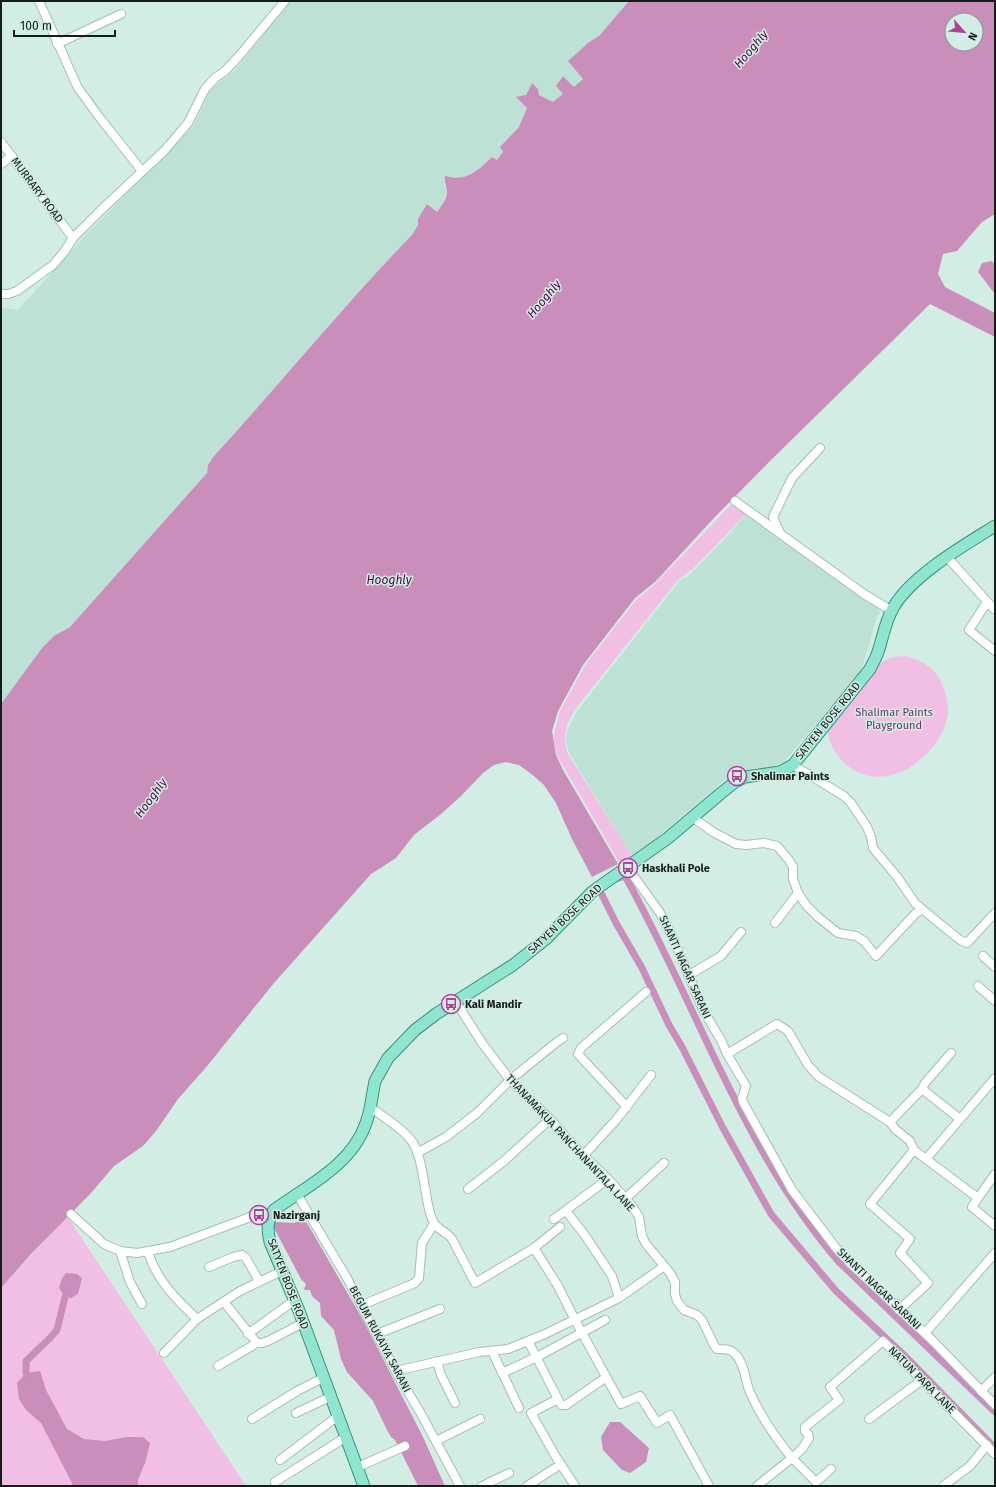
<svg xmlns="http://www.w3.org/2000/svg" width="996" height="1487" font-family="'Fira Sans',sans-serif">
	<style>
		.built { fill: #bee1d6 }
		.green { fill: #f1bfe3 }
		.water { fill: #ca8eba; fill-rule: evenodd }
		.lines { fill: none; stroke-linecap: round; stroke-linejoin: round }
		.canal { stroke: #ca8eba; stroke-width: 7 }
		.minor-casing { stroke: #a5beb6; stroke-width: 10 }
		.major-casing { stroke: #34937d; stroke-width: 13 }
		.minor { stroke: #fff; stroke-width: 8 }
		.major { stroke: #90e5d1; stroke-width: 11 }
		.labels { text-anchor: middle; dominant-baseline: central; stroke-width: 3; stroke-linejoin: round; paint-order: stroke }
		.street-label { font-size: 11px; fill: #131d1a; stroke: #d2ede4 }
		.park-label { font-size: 11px; fill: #752e66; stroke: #d2ede4 }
		.poi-label { font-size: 11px; font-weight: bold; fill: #131d1a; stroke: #d2ede4; text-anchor: start }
		.water-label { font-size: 12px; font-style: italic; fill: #500744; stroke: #d2ede4 }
	</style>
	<rect width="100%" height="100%" fill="#d2ede4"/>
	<!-- built -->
	<g class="built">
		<path d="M290,1H629L599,36L588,43L568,61L584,78L574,87L563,76V94L553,102L539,95L532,84L521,103L527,108L519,127L500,147L504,152L497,160L492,157L476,171L465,178H453L444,183L447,192L442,206L437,212L427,205L418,225L412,235L338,315L261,404L214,456L208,465L207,473L134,555L70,627L54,636L42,648L1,704V307L18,310L92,228L180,140L193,126L211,89L235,70Z"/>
		<path d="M747,514L879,609L880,612L876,620L861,671L785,761L771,767L738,771L728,777L633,858L569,753L566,740L567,731L577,711L682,578L687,577L718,546Z"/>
	</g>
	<!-- green -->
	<g class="green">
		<path d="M732,504L746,514L695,567L678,580L577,707C567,721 561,736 568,754L633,858L621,865L557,755L554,743V735L560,711L586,664L637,599L655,584Z"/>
		<path d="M905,656C922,660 937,669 943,686C946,694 948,702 948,710C948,721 943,732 937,741C916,773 873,792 842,761C835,753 825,737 829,726C832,719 839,712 844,706C857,689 869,668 890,658C894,656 900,657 905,656Z"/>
		<path d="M67,1216L246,1486H1V1288Z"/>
	</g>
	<!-- water -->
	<g class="water">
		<path d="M629,1H995V214L982,222L957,251L943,254L938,274L945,287L995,313V337L930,304L769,462L713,519L656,581L635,598L583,665L558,711L552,731L556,755L563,770L618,864L592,877L572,839L556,803L544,785L534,776L519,765L506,762L494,765L483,773L460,797L441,814L414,835L396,858L371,874L274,983L208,1065L178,1099L156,1131L143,1146L114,1166L91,1193L32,1253L1,1288V704L42,648L54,636L70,627L207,473L208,465L214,456C281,383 343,306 412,235L418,225V219L427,204L437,212C441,207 447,198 447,192C447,186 444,183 445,176C467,182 476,172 492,157L497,160L503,152L500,147L519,127L527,108L516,97L526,95L532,83L538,89L539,95L553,102L563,94L556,86L563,76L574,87L583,79L568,61L588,43L599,36ZM952,20H976V44H952Z"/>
		<path d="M992,261L995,265V294L978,272L982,263Z"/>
		<path d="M300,1221L307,1223L363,1320L422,1435L445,1486H418L395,1440L391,1437L388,1432L373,1401L347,1372L341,1359L334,1330L321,1316L320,1303L312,1296L310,1290H304L306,1284L301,1279L273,1226L274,1222L294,1223Z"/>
		<path d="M66,1273L77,1274L82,1278L78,1294L71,1298L65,1297L59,1288L62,1278Z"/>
		<path d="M40,1371L46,1390L67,1429L84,1439L105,1441L127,1437H143L150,1443L145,1463L138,1480V1486H72V1483L41,1423L26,1410L19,1399L17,1383L26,1373Z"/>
		<path d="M610,1422H620L649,1448L646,1462L630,1473L622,1470L603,1450L601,1437Z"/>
	</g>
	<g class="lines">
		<!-- canal -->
		<g class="canal">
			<path d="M616,879L625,876C696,1003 743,1151 839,1262L995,1412"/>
			<path d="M601,886L598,887L616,923L642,968L669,1025L682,1047L723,1128L771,1214L836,1291L904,1355L995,1448"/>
			<path d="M26,1373V1361L49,1339L57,1330L65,1297"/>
		</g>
		<defs>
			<g id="minor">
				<path d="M39,1L78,88L100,118L142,171"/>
				<path d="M57,44L121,14"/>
				<path d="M1,142L73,238"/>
				<path d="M1,164L12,156"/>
				<path d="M1,294H8L17,291L53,265L64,252L73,238L100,211L164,151L188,123L205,89L215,78L225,71L239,56L285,1"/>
				<path d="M735,501L864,594L892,611"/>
				<path d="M780,533L773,517L792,478L820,448"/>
				<path d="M947,557L994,609"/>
				<path d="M987,602L969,630L995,651"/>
				<path d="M793,765L844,796L851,803L867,827L871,837L873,848L898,878L915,903L922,909"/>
				<path d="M692,817L713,832L736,844L746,845L764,843L777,846L789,860L793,867V879L798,893L806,905L818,917L838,933L856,936L864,941L876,956L915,914L922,909L960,940L967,943L995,913"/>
				<path d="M628,868L660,913L673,938L703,1010L721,1040L727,1054L746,1086L742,1098L743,1102L792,1190L836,1248L852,1265L932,1340L995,1405"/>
				<path d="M775,923L798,893"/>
				<path d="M983,956L995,967"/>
				<path d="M689,975L721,956L741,932"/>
				<path d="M978,986L995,1001"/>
				<path d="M456,1002L482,1043L510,1080L550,1119L573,1145L608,1179L633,1207L639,1217L642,1236L646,1244L670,1273L675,1282V1294L677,1301L684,1310L697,1315L702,1320L714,1345L717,1349C723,1350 730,1348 734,1353C744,1362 745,1378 749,1390C760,1416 774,1436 792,1458L757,1486"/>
				<path d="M727,1054L777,1024L788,1031L808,1065L819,1077L890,1122L895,1129L910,1141L914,1150"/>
				<path d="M922,1089L960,1119"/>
				<path d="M370,1107C383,1117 400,1126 411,1140C420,1152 422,1172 425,1187C427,1199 428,1212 434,1223C438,1230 447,1232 452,1239L475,1283L534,1248L560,1227"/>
				<path d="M627,1107L578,1054L581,1048L646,992"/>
				<path d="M890,1122L922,1089L925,1083L951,1053"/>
				<path d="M417,1153L446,1137L477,1113L510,1080L557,1042L563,1038"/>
				<path d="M583,1156L616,1120L651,1075"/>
				<path d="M926,1159L978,1198L972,1207L995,1226"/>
				<path d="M468,1189L504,1161L550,1119"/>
				<path d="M297,1194L347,1278L399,1377L420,1412L460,1486"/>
				<path d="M626,1198L664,1163"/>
				<path d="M978,1198L995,1174"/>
				<path d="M566,1211L584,1234L612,1276L619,1298"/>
				<path d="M71,1214L104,1244L120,1251L137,1253L170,1247L253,1216H271"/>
				<path d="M554,1219L608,1179"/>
				<path d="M534,1248L558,1286L575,1320L621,1404L640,1396L657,1423L670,1415L709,1486"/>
				<path d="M120,1251L130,1282L142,1304"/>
				<path d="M148,1252C157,1281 176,1299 197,1319"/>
				<path d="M209,1267L233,1257L242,1255L246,1258L259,1281"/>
				<path d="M224,1302L257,1343H262L268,1341L303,1323"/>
				<path d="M362,1305L415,1283L419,1278L422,1243L434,1224"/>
				<path d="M899,1310L928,1283L900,1253L910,1239L870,1204L914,1150L926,1159L995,1078"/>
				<path d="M925,1333L995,1253"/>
				<path d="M248,1334L295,1300"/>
				<path d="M377,1334L440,1309"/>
				<path d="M528,1341L561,1405H566L605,1378"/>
				<path d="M492,1351L519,1408"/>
				<path d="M164,1353L197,1319L240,1291L282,1271"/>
				<path d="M437,1361L441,1375L455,1403"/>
				<path d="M218,1366L257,1343"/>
				<path d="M396,1371L479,1352L508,1349L545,1334L619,1298L663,1267"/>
				<path d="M502,1373L537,1357L605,1320"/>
				<path d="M981,1391L995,1377"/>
				<path d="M558,1399L531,1413L556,1457L575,1486"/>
				<path d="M296,1413L330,1397"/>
				<path d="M252,1419L297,1391L323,1378"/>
				<path d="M869,1419L922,1380"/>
				<path d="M436,1441L480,1419"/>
				<path d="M280,1460L338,1416"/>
				<path d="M358,1467L405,1446"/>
				<path d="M831,1469L816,1482L792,1458L802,1449L809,1438L808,1434L805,1431V1427L839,1400L830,1387L883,1341L995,1454"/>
				<path d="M275,1482L346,1437"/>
				<path d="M482,1486L509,1473"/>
				<path d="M527,1486L555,1468"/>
				<path d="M943,1486L970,1466L987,1445"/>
			</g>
			<path id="major" d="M364,1486L299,1311L270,1242C267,1229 267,1221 274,1210C307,1186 352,1165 366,1123C371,1110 372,1095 375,1081L388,1058L415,1030L436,1014L513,965L546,939L592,892L668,838L720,794L735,782L745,777L780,772L793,765L870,669C873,663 876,658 878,652C883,637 885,622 893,608C911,576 963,546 995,526"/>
		</defs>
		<!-- minor casing -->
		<use href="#minor" class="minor-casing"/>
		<!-- major casing -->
		<use href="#major" class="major-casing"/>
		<!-- minor -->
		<use href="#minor" class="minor"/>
		<!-- major -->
		<use href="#major" class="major"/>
	</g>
	<!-- icons -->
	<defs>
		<symbol id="bus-ring" viewBox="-11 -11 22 22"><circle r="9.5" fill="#d2ede4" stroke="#b3419b" stroke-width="1.5"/><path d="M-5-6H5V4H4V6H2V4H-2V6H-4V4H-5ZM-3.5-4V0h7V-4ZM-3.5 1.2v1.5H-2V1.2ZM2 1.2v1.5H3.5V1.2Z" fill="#b3419b"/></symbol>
	</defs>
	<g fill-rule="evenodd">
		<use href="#bus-ring" x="726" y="765" width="22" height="22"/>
		<use href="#bus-ring" x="617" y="857" width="22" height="22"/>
		<use href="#bus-ring" x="440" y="993" width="22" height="22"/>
		<use href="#bus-ring" x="248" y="1204" width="22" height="22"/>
	</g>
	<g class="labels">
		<!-- street labels -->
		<g class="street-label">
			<text transform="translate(37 190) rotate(53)">MURRARY ROAD</text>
			<text transform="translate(828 721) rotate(-51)">SATYEN BOSE ROAD</text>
			<text transform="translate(565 919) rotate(-43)">SATYEN BOSE ROAD</text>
			<text transform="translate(685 967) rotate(66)">SHANTI NAGAR SARANI</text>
			<text transform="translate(570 1143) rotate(47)">THANAMAKUA PANCHANANTALA LANE</text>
			<text transform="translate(288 1284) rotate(69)">SATYEN BOSE ROAD</text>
			<text transform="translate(879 1289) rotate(44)">SHANTI NAGAR SARANI</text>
			<text transform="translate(380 1339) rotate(62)">BEGUM RUKAIYA SARANI</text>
			<text transform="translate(922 1380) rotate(45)">NATUN PARA LANE</text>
		</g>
		<!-- park labels -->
		<g class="park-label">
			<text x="894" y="712">Shalimar Paints<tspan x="894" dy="13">Playground</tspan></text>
		</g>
		<!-- poi labels -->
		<g class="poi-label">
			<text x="751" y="776">Shalimar Paints</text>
			<text x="642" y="868">Haskhali Pole</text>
			<text x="465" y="1004">Kali Mandir</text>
			<text x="273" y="1215">Nazirganj</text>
		</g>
		<!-- water labels -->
		<g class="water-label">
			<text transform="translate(751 49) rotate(-50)">Hooghly</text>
			<text transform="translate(544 299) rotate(-50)">Hooghly</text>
			<text x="389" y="580">Hooghly</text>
			<text transform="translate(151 798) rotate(-54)">Hooghly</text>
		</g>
	</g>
	<!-- border -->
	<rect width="996" height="1487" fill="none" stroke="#131d1a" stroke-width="4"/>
	<!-- north arrow -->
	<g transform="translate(964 32) rotate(117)"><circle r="19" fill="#d2ede4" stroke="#869a93"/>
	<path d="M0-3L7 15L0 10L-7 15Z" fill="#b3419b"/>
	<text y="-6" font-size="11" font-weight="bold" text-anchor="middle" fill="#131d1a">N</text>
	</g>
	<!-- scale -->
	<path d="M14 30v6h101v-6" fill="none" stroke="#131d1a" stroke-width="2"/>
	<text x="20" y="30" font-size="12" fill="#131d1a" stroke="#d2ede4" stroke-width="3" paint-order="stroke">100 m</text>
</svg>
